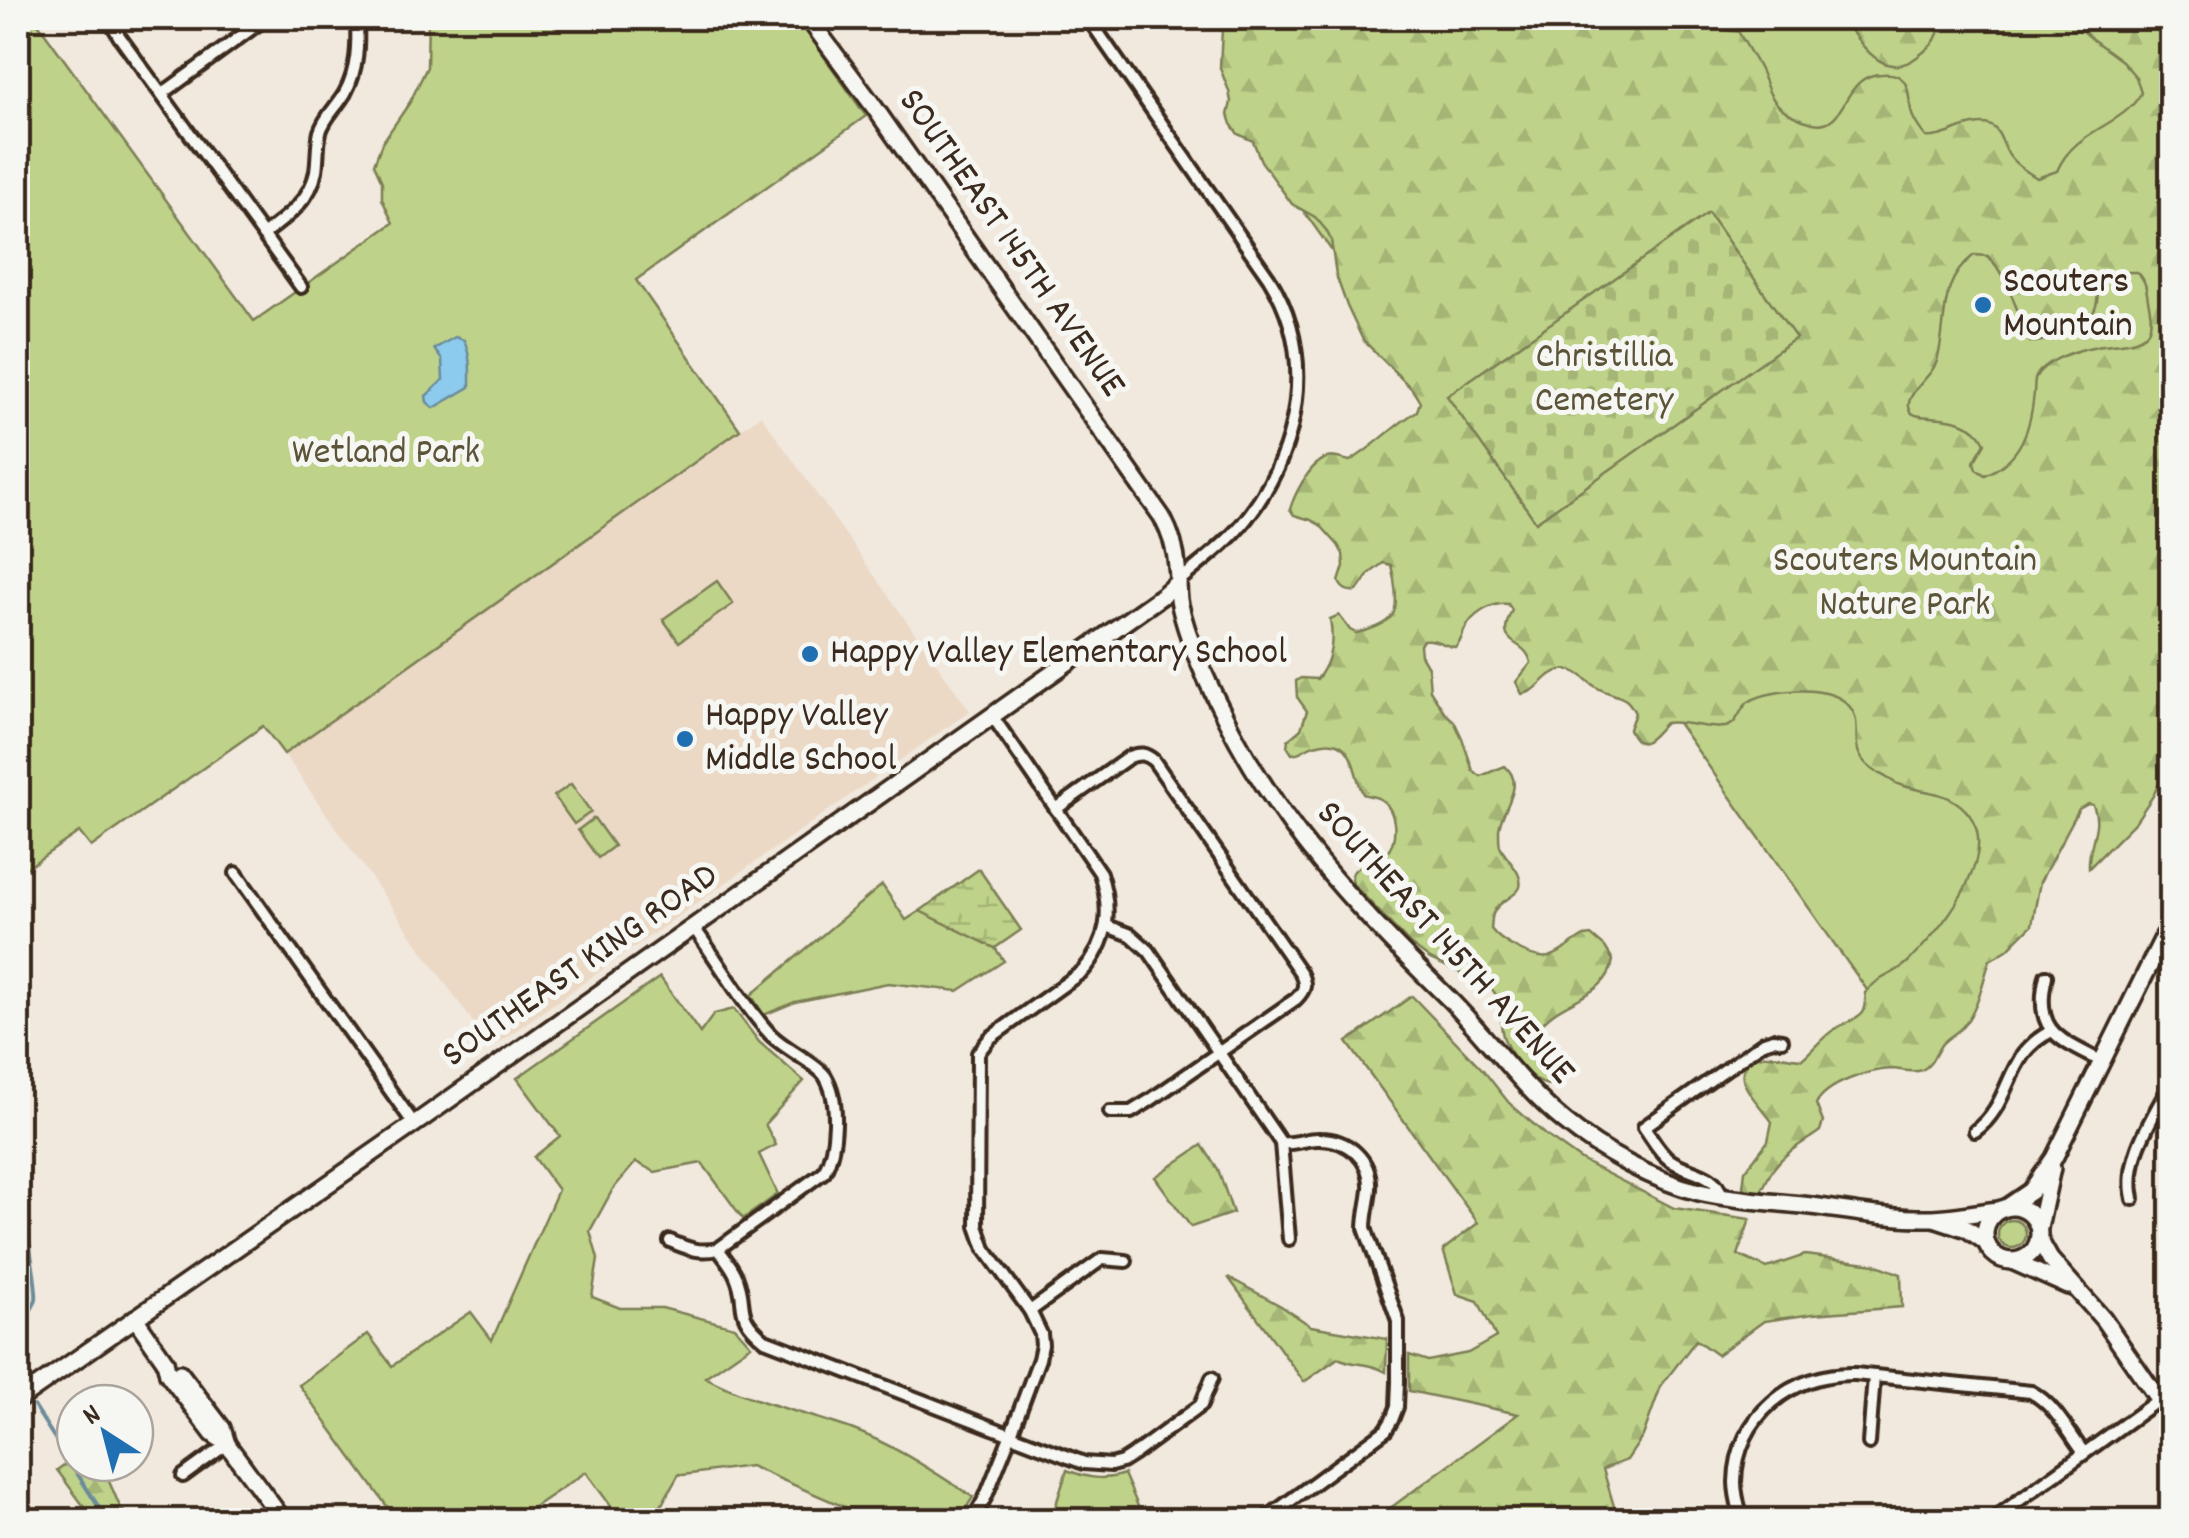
<svg xmlns="http://www.w3.org/2000/svg" width="2189" height="1538" font-family="Dekko,sans-serif">
	<style>
		.built { fill: #ebd9c6 }
		.green { fill: #bed389; stroke: #7c7e54; stroke-width: 2.5 }
		.forest { fill: url(#forest-firs); stroke: #7c7e54; stroke-width: 2.5; fill-rule: evenodd }
		.wetland { fill: url(#wetland-marsh); stroke: #7c7e54; stroke-width: 2.5 }
		.cemetery { fill: url(#cemetery-stones); stroke: #7c7e54; stroke-width: 2.5 }
		.water { fill: #8ccbed; stroke: #6c8b9a; stroke-width: 2.5 }
		.lines { fill: none; stroke-linecap: round; stroke-linejoin: round }
		.stream { stroke: #6c8b9a; stroke-width: 4 }
		.street-casing { stroke: #3b2a1e; stroke-width: 18 }
		.secondary-casing { stroke: #3b2a1e; stroke-width: 22 }
		.street { stroke: #f6f6f2; stroke-width: 10 }
		.secondary { stroke: #f6f6f2; stroke-width: 15 }
		.poi-dot { fill: #1f6fb2; stroke: #f6f6f2; stroke-width: 4 }
		.labels { text-anchor: middle; dominant-baseline: central; stroke-width: 10; stroke-linejoin: round; paint-order: stroke }
		.street-label { font-size: 38px; fill: #3b2a1e; stroke: #f6f6f2 }
		.poi-label { font-size: 38px; fill: #3b2a1e; stroke: #f6f6f2; text-anchor: start }
		.park-label { font-size: 38px; fill: #5c5439; stroke: #f6f6f2 }
	</style>
	<defs>
		<pattern id="forest-firs" width="22" height="20" patternUnits="userSpaceOnUse" patternTransform="scale(2.5)"><rect width="22" height="20" fill="#bed389"/><path d="M5 1l3.5 6h-7zM16 11l3.5 6h-7z" fill="#a4b576"/></pattern>
		<pattern id="wetland-marsh" width="20" height="14" patternUnits="userSpaceOnUse" patternTransform="scale(2.5)"><rect width="20" height="14" fill="#bed389"/><path d="M1 5h8M5 5V1M11 12h8M15 12V8" fill="none" stroke="#a4b576"/></pattern>
		<pattern id="cemetery-stones" width="16" height="16" patternUnits="userSpaceOnUse" patternTransform="scale(2.5)"><rect width="16" height="16" fill="#bed389"/><path d="M2 7V4a2 2 0 0 1 4 0v3zM10 15v-3a2 2 0 0 1 4 0v3z" fill="#a4b576"/></pattern>
	</defs>
	<rect width="100%" height="100%" fill="#f1e9de"/>
	<filter id="ink" filterUnits="userSpaceOnUse"><feTurbulence type="fractalNoise" baseFrequency=".01" numOctaves="2"/><feDisplacementMap in="SourceGraphic" scale="20" xChannelSelector="R" yChannelSelector="G"/><feConvolveMatrix kernelMatrix="1 2 1 2 8 2 1 2 1" color-interpolation-filters="sRGB"/></filter>
	<g filter="url(#ink)">
		<!-- built -->
		<path class="built" d="M761,415L970,711L491,1048L284,754Z"/>
		<!-- green -->
		<g class="green">
			<path d="M18,18H34L254,321L393,223L382,199V182L374,164L382,143L410,102L427,67L428,18H797L866,116L636,280L740,430L284,754L263,726L91,847L79,832L18,874Z"/>
			<path d="M1260,18H2171V660L1891,1024L1536,522L1439,402L1288,189Z"/>
			<path d="M717,581L733,604L679,642L663,619Z"/>
			<path d="M571,784L591,812L574,824L554,796Z"/>
			<path d="M594,818L614,846L598,858L578,830Z"/>
			<path d="M882,885L906,920L920,911L995,948L1004,961L958,991L888,983L795,1002L764,1015L751,995Z"/>
			<path d="M660,977L700,1033L714,1014L734,1009L759,1042L804,1081L765,1124L776,1145L759,1154L778,1194L743,1219L702,1163L655,1172L636,1162L613,1189L590,1231L598,1259L592,1297L620,1308H662L735,1327L751,1345L705,1377C751,1402 803,1412 851,1429C895,1445 935,1473 973,1497L959,1520H916L902,1513L849,1509L750,1466L683,1475L679,1474L653,1520H621L586,1472L515,1520H397L299,1385L368,1334L392,1366L471,1312L492,1340L558,1190L534,1157L560,1136L517,1078Z"/>
			<circle cx="2012" cy="1234" r="14"/>
			<path d="M1067,1470C1087,1478 1103,1481 1124,1474L1144,1520H1051Z"/>
		</g>
		<!-- forest -->
		<g class="forest">
			<path d="M1214,18H1713C1720,28 1725,32 1738,31C1745,44 1754,57 1761,72C1766,83 1769,97 1779,106C1788,114 1801,120 1813,123C1848,131 1841,74 1882,74C1890,73 1898,74 1903,80C1911,89 1908,106 1913,117C1916,124 1921,131 1926,137C1944,139 1962,124 1981,124C2002,123 2000,145 2011,158C2018,167 2028,172 2037,178L2057,171C2075,128 2123,127 2141,93L2136,77L2122,61L2092,39L2069,18H2171V758L2153,796L2136,821L2089,868C2087,845 2103,827 2093,805L2088,804L2079,809L2040,882L2032,925L2007,950L1990,960C1983,981 1978,1008 1964,1025C1958,1033 1947,1037 1941,1045C1935,1054 1932,1065 1922,1070C1913,1074 1901,1069 1891,1069C1870,1070 1826,1083 1816,1104L1823,1122L1820,1131C1804,1143 1786,1151 1774,1168C1767,1177 1765,1188 1757,1196L1749,1194L1743,1187L1745,1171L1768,1141L1772,1122C1763,1107 1725,1076 1752,1060C1758,1057 1762,1055 1768,1055C1779,1055 1791,1058 1802,1059C1813,1050 1821,1039 1832,1031C1850,1017 1870,1023 1865,993C1878,976 1893,976 1908,962C1941,929 2015,843 1956,802C1938,790 1918,792 1898,784C1891,781 1885,776 1878,773C1841,751 1867,729 1850,707C1833,684 1773,688 1750,701C1739,707 1739,725 1725,727C1706,730 1685,720 1665,723C1652,736 1641,756 1629,729L1635,713C1631,706 1631,704 1626,700C1617,694 1605,693 1596,687C1586,681 1576,667 1561,670C1545,673 1539,692 1522,694L1516,682L1531,663C1525,636 1493,650 1512,610L1508,604C1491,602 1471,615 1464,631C1462,637 1460,643 1456,647C1443,647 1439,638 1423,640L1420,645L1421,655L1428,667L1430,690L1445,713L1454,721L1462,738L1473,771L1481,776L1505,766C1527,786 1501,808 1499,830C1499,833 1499,843 1500,846C1504,858 1524,872 1520,887C1517,897 1498,900 1493,914C1491,919 1492,924 1491,929C1500,942 1533,960 1549,957C1562,954 1572,942 1584,936L1591,935L1605,947L1613,960C1608,997 1562,999 1542,1024C1546,1041 1565,1052 1566,1070L1548,1085C1531,1082 1511,1056 1504,1039C1496,1019 1510,1008 1489,986L1430,959L1410,944L1353,884C1352,878 1350,874 1356,869C1364,863 1376,863 1385,855C1399,842 1398,807 1378,798C1373,796 1368,796 1363,794C1352,770 1355,732 1314,745C1305,748 1302,753 1292,754L1287,746L1288,740L1301,729L1307,711L1297,697L1296,681L1301,678L1317,679C1332,661 1334,641 1330,619L1339,615L1350,630L1356,633C1367,631 1387,625 1393,614C1399,604 1394,576 1391,565L1383,563L1369,574L1357,591C1348,592 1343,590 1339,582L1344,566L1343,554L1338,545L1320,525L1311,520L1294,515L1290,509C1295,493 1309,466 1324,459C1332,455 1341,459 1350,461C1374,447 1393,426 1417,411L1420,402L1412,389L1363,340L1347,306L1336,275L1331,240L1326,230L1315,217L1292,204L1261,161L1253,141L1238,134L1231,124L1228,115L1231,102L1229,91L1220,68L1222,30ZM1974,255L1988,256C2003,271 2013,297 2020,318C2024,327 2024,334 2030,342C2048,343 2091,325 2096,306C2099,296 2096,285 2106,277C2113,271 2128,272 2137,272C2146,280 2146,288 2148,300C2150,310 2153,321 2148,331C2139,345 2111,343 2097,346C2077,350 2054,357 2040,371C2033,378 2035,383 2034,393C2031,428 2021,460 1985,475L1976,469L1974,462L1985,443C1969,408 1919,423 1911,412C1900,396 1933,377 1937,361C1949,319 1936,285 1974,255Z"/>
			<path d="M1841,18H1946C1941,25 1939,32 1935,40C1931,46 1924,52 1917,57C1882,83 1861,42 1841,18Z"/>
			<path d="M1412,996L1483,1070L1509,1103L1546,1135L1581,1160L1674,1208L1750,1219L1738,1255L1767,1268L1805,1255L1875,1264L1901,1274L1902,1307L1813,1314L1764,1321L1717,1355L1696,1340L1661,1386L1643,1436L1627,1460L1603,1469L1618,1520H1374L1518,1414L1409,1391V1355L1428,1361L1468,1353L1496,1337L1478,1301L1457,1294L1443,1250L1478,1223L1347,1042Z"/>
			<path d="M1202,1145L1218,1169L1233,1213L1191,1227L1155,1177Z"/>
			<path d="M1228,1277L1281,1306L1311,1326L1387,1339L1386,1372C1366,1361 1358,1367 1338,1358L1304,1382Z"/>
			<path d="M75,1457V1463H101L121,1509L133,1520H94L57,1470Z"/>
		</g>
		<!-- wetland -->
		<path class="wetland" d="M979,869L1021,930L995,948L920,911Z"/>
		<!-- cemetery -->
		<path class="cemetery" d="M1708,213L1796,338L1536,522L1447,396Z"/>
		<!-- water -->
		<path class="water" d="M455,337L464,340C471,356 470,371 470,387L434,408L427,402L426,396L443,380L442,360L434,349Z"/>
		<g class="lines">
			<!-- stream -->
			<g class="stream">
				<path d="M18,1186C22,1198 38,1289 36,1299C33,1310 25,1318 18,1326"/>
				<path d="M34,1406L107,1520"/>
			</g>
			<defs>
				<g id="street">
					<path d="M109,18L119,36L301,287"/>
					<path d="M1088,18L1269,278C1317,355 1300,449 1247,518C1228,543 1201,562 1178,582"/>
					<path d="M162,94L266,18"/>
					<path d="M263,235C286,218 311,200 316,171C318,158 317,144 320,132C325,116 337,107 345,93C358,69 358,44 357,18"/>
					<path d="M1056,809L1129,757C1139,753 1145,753 1154,761L1300,972C1306,984 1306,989 1296,999L1149,1101L1131,1112H1110"/>
					<path d="M236,873L414,1124"/>
					<path d="M1107,926L1131,935L1149,951L1281,1143C1295,1145 1307,1138 1320,1139C1348,1139 1372,1160 1370,1189C1369,1202 1365,1214 1365,1228L1398,1321V1382L1397,1407L1392,1420L1386,1430L1264,1520"/>
					<path d="M694,928C719,962 741,1002 770,1034C783,1048 817,1064 825,1076C840,1100 837,1148 824,1172L718,1249C724,1257 732,1266 736,1276C749,1306 732,1313 765,1340L1084,1463L1111,1465L1122,1462L1133,1455L1201,1405L1212,1378"/>
					<path d="M2046,976C2033,1031 2058,1039 2101,1061"/>
					<path d="M1975,1131C2014,1102 2003,1054 2052,1031"/>
					<path d="M1281,1143L1289,1239"/>
					<path d="M1722,1196C1715,1171 1688,1173 1670,1160C1659,1152 1652,1138 1644,1127L1764,1042L1773,1039L1782,1040"/>
					<path d="M2133,1199C2124,1157 2153,1118 2172,1081"/>
					<path d="M670,1241C688,1249 699,1253 718,1249"/>
					<path d="M1030,1311L1102,1259L1126,1261"/>
					<path d="M1869,1443L1874,1376"/>
					<path d="M183,1476L227,1444"/>
					<path d="M973,1520L986,1496L1011,1434L1039,1359L1042,1345L1041,1334L1030,1311L985,1249L977,1226L978,1053L990,1038L1083,971C1109,941 1112,910 1100,873L993,717"/>
					<path d="M1742,1520C1739,1508 1735,1495 1735,1482C1736,1416 1793,1372 1855,1374L2031,1392C2055,1405 2068,1432 2084,1453"/>
					<path d="M1992,1520L2158,1400"/>
				</g>
				<g id="secondary">
					<path d="M808,18L872,104L1162,517C1170,532 1176,549 1177,567C1179,579 1177,593 1180,605C1188,641 1205,678 1222,711C1277,824 1356,908 1445,995C1487,1036 1520,1086 1565,1122C1600,1151 1654,1181 1699,1192C1738,1201 1780,1202 1819,1207C1856,1212 1895,1219 1933,1218C1955,1217 1978,1212 2000,1210"/>
					<circle cx="2012" cy="1234" r="27"/>
					<path d="M2006,1208L2031,1191L2054,1158L2172,920"/>
					<path d="M1937,1219L1967,1229L1986,1242"/>
					<path d="M2039,1228L2052,1168"/>
					<path d="M2039,1239L2050,1259L2103,1319L2172,1419"/>
					<path d="M2014,1262L2068,1286"/>
					<path d="M135,1318L165,1361L168,1374L213,1434L227,1444L283,1520"/>
					<path d="M180,1373L222,1428L227,1444"/>
					<path d="M18,1400L423,1118L1163,595L1178,582"/>
				</g>
			</defs>
			<!-- street casing -->
			<use href="#street" class="street-casing"/>
			<!-- secondary casing -->
			<use href="#secondary" class="secondary-casing"/>
			<!-- street -->
			<use href="#street" class="street"/>
			<!-- secondary -->
			<use href="#secondary" class="secondary"/>
		</g>
	</g>
	<!-- markers -->
	<g class="poi-dot">
		<circle cx="1983" cy="305" r="10"/>
		<circle cx="810" cy="654" r="10"/>
		<circle cx="685" cy="739" r="10"/>
	</g>
	<g class="labels">
		<!-- street labels -->
		<g class="street-label">
			<text transform="translate(1010 244) rotate(55)">SOUTHEAST 145TH AVENUE</text>
			<text transform="translate(1444 944) rotate(48)">SOUTHEAST 145TH AVENUE</text>
			<text transform="translate(581 967) rotate(-35)">SOUTHEAST KING ROAD</text>
		</g>
		<!-- poi labels -->
		<g class="poi-label">
			<text x="2003" y="283">Scouters<tspan x="2003" dy="44">Mountain</tspan></text>
			<text x="830" y="654">Happy Valley Elementary School</text>
			<text x="705" y="717">Happy Valley<tspan x="705" dy="44">Middle School</tspan></text>
		</g>
		<!-- park labels -->
		<g class="park-label">
			<text x="1604" y="358">Christillia<tspan x="1604" dy="44">Cemetery</tspan></text>
			<text x="386" y="454">Wetland Park</text>
			<text x="1905" y="562">Scouters Mountain<tspan x="1905" dy="44">Nature Park</tspan></text>
		</g>
	</g>
	<!-- margin -->
	<rect width="2189" height="1538" fill="none" stroke="#f6f6f2" stroke-width="60"/>
	<rect x="30" y="30" width="2129" height="1478" fill="none" stroke="#3b2a1e" stroke-width="4" filter="url(#ink)"/>
	<!-- north arrow -->
	<g transform="translate(105 1433) rotate(324)"><circle r="48" fill="#f6f6f2" stroke="#aba49d" stroke-width="2.5"/>
	<path d="M0-8L18 38L0 25L-18 38Z" fill="#1f6fb2"/>
	<text y="-15" font-size="28" font-weight="bold" text-anchor="middle" fill="#3b2a1e">N</text>
	</g>
</svg>
